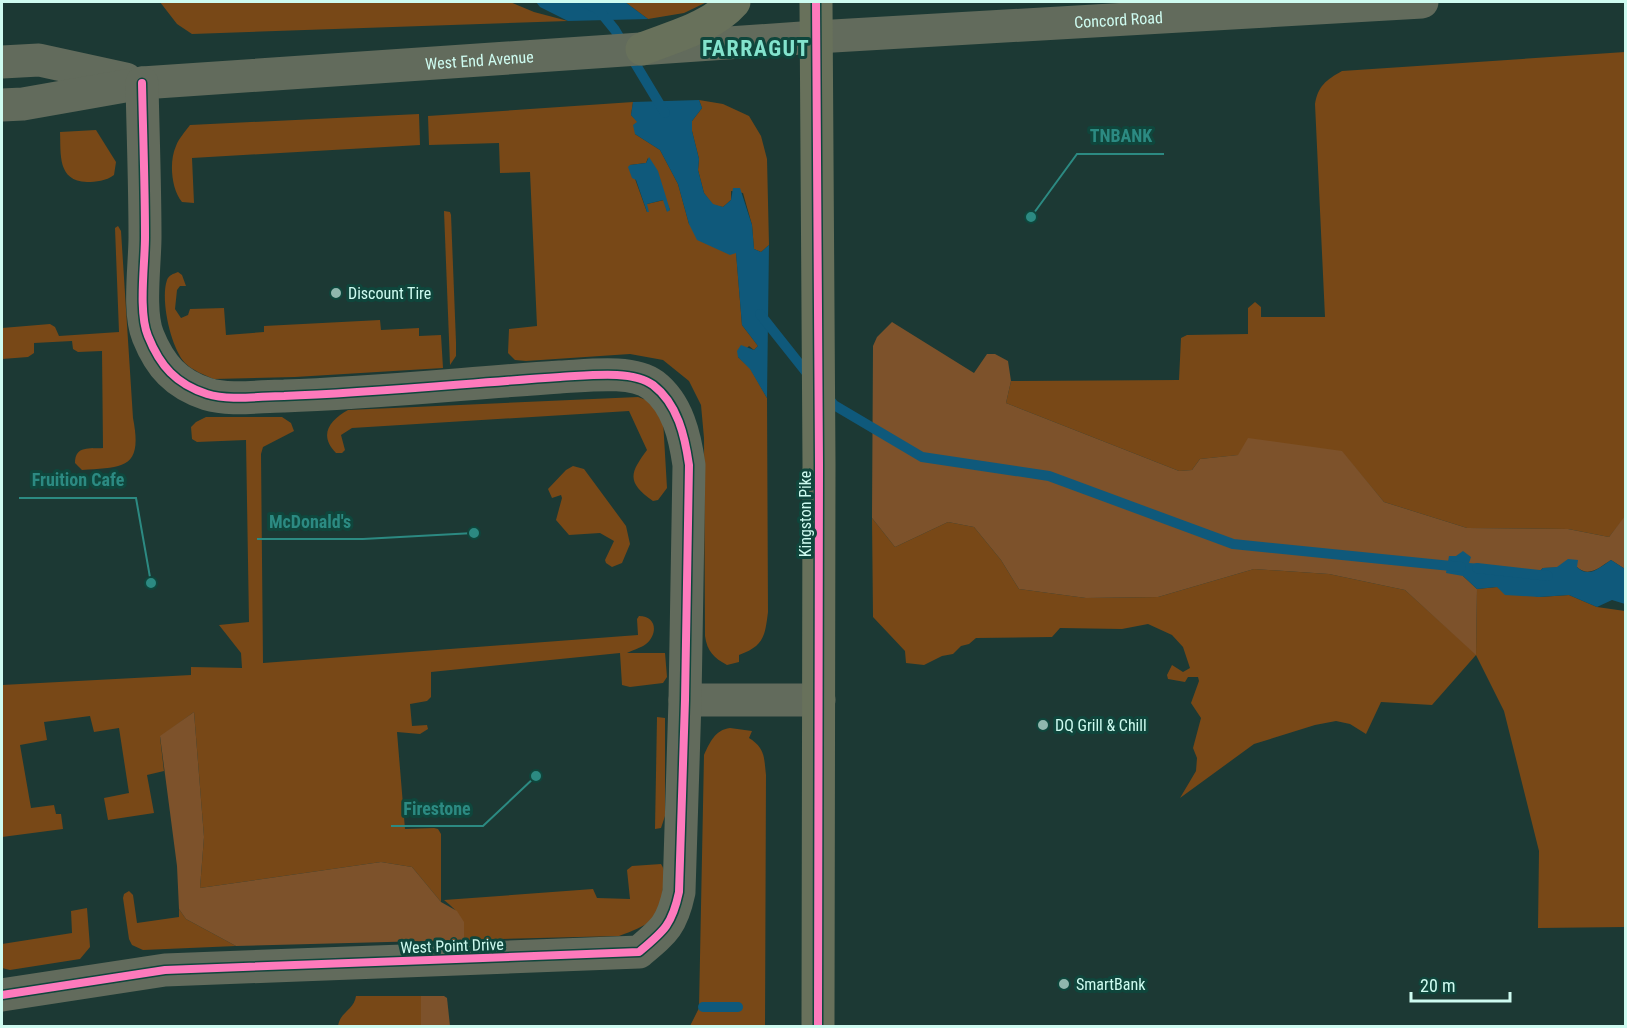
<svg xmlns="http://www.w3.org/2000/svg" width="1627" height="1028" font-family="'Roboto Condensed',sans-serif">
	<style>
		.green { fill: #784817; fill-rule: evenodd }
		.forest { fill: #7d522b }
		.water { fill: #0f597b }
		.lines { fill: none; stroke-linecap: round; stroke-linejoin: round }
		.stream { stroke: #0f597b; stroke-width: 10 }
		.minor { stroke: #626b5c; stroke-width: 33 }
		.tertiary { stroke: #626b5c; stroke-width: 33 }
		.primary { stroke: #68715b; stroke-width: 33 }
		.cycleway-casing { stroke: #0f463c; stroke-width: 11 }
		.cycleway { stroke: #fd7abc; stroke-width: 8 }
		.poi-dot { fill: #90b7ae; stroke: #0f463c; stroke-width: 2 }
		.labels { text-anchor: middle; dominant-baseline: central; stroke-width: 6; stroke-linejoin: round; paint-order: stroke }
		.street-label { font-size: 16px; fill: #cefbf0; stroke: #0f463c }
		.poi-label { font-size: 16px; fill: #cefbf0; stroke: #0f463c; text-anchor: start }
		.district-label { font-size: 22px; font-weight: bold; letter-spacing: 1.5px; fill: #83e3cd; stroke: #0f463c }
		.leader { fill: none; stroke: #2c8a82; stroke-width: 2 }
		.callout-dot { fill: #2c8a82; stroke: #0f463c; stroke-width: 2 }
		.callout-label { font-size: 18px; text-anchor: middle; font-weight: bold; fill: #2c8a82; stroke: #0f463c; stroke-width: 6; stroke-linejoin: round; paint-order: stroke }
	</style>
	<rect width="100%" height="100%" fill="#1c3934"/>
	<!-- green -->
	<g class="green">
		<path d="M160,2H510L534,12L568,21L192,34L177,24Z"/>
		<path d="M625,2H707L684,13L648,19Z"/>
		<path d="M1625,52L1626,516L1609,537L1568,529L1467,528L1384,502L1341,451L1239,455L1200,459L1192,470L1179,471L1006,403L1011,381L1179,380L1181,338L1187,335L1248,334V308L1255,302L1261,307V317H1325L1315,104C1318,86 1326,80 1342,71Z"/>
		<path d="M699,100L723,104L749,116L761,136L767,159L769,245L761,252L754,249L752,225L743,193L731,191V200L723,207L713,205L704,193L698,170L699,159L692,131V121L702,108Z"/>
		<path d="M633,102L631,115L638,122L635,134L660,150L678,184L689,224L736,252L742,325L758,346L754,350L749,346L738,357L750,368L767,398L768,612C765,636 764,646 739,655V662L727,665C714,658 707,651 705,636L704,438L701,405L689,381L663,360L630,354L526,361L515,360L508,353L509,329L537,326L530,172L500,173L499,143L429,145L428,116ZM648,158L670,210L667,211L664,200L647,204V212L630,165L646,163Z"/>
		<path d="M419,114L420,145L192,158L194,203L182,202C171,189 169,161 176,146C179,138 185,132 190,125Z"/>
		<path d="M96,130L116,162L114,175C106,181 96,182 87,182C57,181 61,154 60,132Z"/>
		<path d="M444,211L450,212L451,215L456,342V356L450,365Z"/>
		<path d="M118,226L121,231L133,418C143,469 124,467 82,470L75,463C75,445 90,449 103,448L102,351L78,352L73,349L72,341L34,343V353L28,357L2,359V328L50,324L55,327L59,336L119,332L115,228Z"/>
		<path d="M178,272L182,275L186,286H180L177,290L175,309L181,318L188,315L190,309L224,308L226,335L264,332V326L380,320L381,330L419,328V336L441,335L443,368L295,377L214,379C204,375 192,370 185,363C171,348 160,300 167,280C169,275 173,274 178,272Z"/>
		<path d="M638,397L652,402L663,420L667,488L658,500L653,501C626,482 630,473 647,450L629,411L352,428L341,435L345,450L342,453H336C318,435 330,420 348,410Z"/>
		<path d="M206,417H282L291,423L294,431L263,447L261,454L263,663L638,635L637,619L639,616C657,616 658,634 646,644C641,648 632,650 627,653H665L667,677L663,683L630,687L622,685L620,653L431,672V697L427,701L410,704L412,726L427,725L428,729L420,734L397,732L405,829L434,828L438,829L441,834V902L412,867L381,862L200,888L204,837L194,712L160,737L164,771L147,775L154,813L108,820L104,798L129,793L119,728L94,732L90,716L44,722L47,740L20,745L31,808L54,805L56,814H61L63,829L2,837V685L191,675V667L242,668L241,653L219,625L249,622L246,440L197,442L192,439L191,427L196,422Z"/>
		<path d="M573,466L584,469L626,526L630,544L622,563L612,567L606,563L605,560L614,541L600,533L569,535L556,520L562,498L561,495L552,498L548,489L566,470Z"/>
		<path d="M872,518L895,547L948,522L974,527L1001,560L1019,589L1086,598L1158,597L1254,569L1329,574L1405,590L1476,654L1477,589L1497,587L1539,597L1569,595L1597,607L1625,611V927L1538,928L1539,851L1504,711L1476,655L1432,705L1381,702L1366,734L1350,724L1336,721L1315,725L1254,744L1180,798L1196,771L1197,758L1193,748L1201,718L1191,703L1199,681L1198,677H1188L1185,682L1168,679L1167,675L1172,665L1183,672L1190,668L1183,647L1172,635L1148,624L1122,629L1060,628L1052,637L976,638L969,644L961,646L953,654L942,656L924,665L906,663L905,651L873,617Z"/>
		<path d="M657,717L665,718V816L661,828L655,829Z"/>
		<path d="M730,728L752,731L749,738C765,748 764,757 766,775L765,1026H690L699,1008L704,755C710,742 715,730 730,728Z"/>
		<path d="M661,864C666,871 664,879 663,887C661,921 648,925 619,936L464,940C463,918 461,914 444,900L593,889L597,898L630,899L627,870L632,866Z"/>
		<path d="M129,891L133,895L137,923L179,917V909L186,919L236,946L143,950L132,945L129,939L123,898L124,894Z"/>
		<path d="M87,908L90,947L80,959L10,970L2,968V944L72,933L71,911Z"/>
		<path d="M356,996H421V1026H338C340,1012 354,1010 356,996Z"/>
	</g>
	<!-- forest -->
	<g class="forest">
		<path d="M892,322L974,373L987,354H995L1008,361L1011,381L1006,403L1179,471L1192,470L1200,459L1238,455L1248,438L1342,451L1384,502L1467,528L1568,529L1609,537L1625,516V569L1611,560C1600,567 1589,578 1577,567L1543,568L1532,578L1497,574L1481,564L1463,576L1477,589L1476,655L1405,590L1329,574L1254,569L1158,597L1086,598L1019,589L1001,560L974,527L948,522L895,547L872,518L873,346L877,337Z"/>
		<path d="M194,712L204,837L200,888L381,862L412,867L441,902L457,911L464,922V940L236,946L186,919L179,909L177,866L160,736Z"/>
		<path d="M421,996H444L447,998L450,1026H421Z"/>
	</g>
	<!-- water -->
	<g class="water">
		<path d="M536,2H625L648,19L568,21L540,7Z"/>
		<path d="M699,100L702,108L692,121V131L699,159L698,170L704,193L713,204L723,207L731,200L733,188H740L752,225L754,249L761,252L769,245L767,398L750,369L738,357L737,351L741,345L754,350L758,346L742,325L736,253L730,255L697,240L689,224L678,184L660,150L635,134L633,125L637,122L631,115L633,102Z"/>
		<path d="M649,157L658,171L670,210L667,212L663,200L647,204L649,212H647L636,180L632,178L628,167L630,165L646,163Z"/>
		<path d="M1463,551L1471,557L1469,563L1481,564L1497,574L1531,578L1543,568L1557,567L1568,559L1578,560L1577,567C1589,579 1600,567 1611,560L1625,569V604L1612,600L1597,607L1569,595L1539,597L1505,595L1497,587L1477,589L1463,576L1446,573L1449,556H1456Z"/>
	</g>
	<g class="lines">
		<!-- stream -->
		<g class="stream">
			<path d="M583,2L598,9L615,30L665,113"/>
			<path d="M760,314L810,377"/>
			<path d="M826,395L834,405L922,457L1049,476L1233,544L1461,567"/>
			<path d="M1477,568L1548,576"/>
			<path d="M703,1007H738"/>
		</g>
		<!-- minor -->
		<g class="minor">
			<path d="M2,62L39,60L126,79"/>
			<path id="s1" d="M2,105L23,104L142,83L816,37"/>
			<path d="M685,700H819"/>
			<path d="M2,995L165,970L639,952C664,931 672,925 679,892L685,700L689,465C685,437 678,404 653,385C632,369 585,376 560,377C468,383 376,393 284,396C260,396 230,401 207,394C176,384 160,366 148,336C138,312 145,264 145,237C145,185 143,134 142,83"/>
		</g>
		<!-- tertiary -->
		<path class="tertiary" id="s2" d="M816,37L1422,2"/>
		<!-- primary -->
		<g class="primary">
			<path d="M816,2L819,464L818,1026"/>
			<path d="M642,49C672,37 712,27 734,2"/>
		</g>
		<defs>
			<g id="cycleway">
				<path d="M816,2L819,464L818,1026"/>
				<path d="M2,995L165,970L639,952C664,931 672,925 679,892L685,700L689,465C685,437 678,404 653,385C632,369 585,376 560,377C468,383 376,393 284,396C260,396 230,401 207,394C176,384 160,366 148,336C138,312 145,264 145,237C145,185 143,134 142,83"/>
			</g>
		</defs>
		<!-- cycleway casing -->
		<use href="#cycleway" class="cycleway-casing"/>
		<!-- cycleway -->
		<use href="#cycleway" class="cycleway"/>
	</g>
	<!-- markers -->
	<g class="poi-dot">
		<circle cx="336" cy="293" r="6"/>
		<circle cx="1043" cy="725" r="6"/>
		<circle cx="1064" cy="984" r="6"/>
	</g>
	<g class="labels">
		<!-- street labels -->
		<g class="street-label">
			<text stroke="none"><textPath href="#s2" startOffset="303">Concord Road</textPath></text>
			<text stroke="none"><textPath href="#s1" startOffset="480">West End Avenue</textPath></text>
			<text transform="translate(805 514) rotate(-90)">Kingston Pike</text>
			<text transform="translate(452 946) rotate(-2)">West Point Drive</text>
		</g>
		<!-- poi labels -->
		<g class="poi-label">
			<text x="348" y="293">Discount Tire</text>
			<text x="1055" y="725">DQ Grill &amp; Chill</text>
			<text x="1076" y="984">SmartBank</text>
		</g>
		<!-- district labels -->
		<g class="district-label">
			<text x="756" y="48">FARRAGUT</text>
		</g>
	</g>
	<!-- callouts -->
	<path class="leader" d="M1031 217L1077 154H1164M151 583L136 498H19M474 533L363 539H257M536 776L483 826H391"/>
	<g class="callout-dot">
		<circle cx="1031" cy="217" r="6"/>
		<circle cx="151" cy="583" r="6"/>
		<circle cx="474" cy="533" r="6"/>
		<circle cx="536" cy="776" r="6"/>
	</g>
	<g class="callout-label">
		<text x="1121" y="142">TNBANK</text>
		<text x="78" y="486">Fruition Cafe</text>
		<text x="310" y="528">McDonald's</text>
		<text x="437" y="815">Firestone</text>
	</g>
	<!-- border -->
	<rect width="1627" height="1028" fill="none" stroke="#cefbf0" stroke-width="6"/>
	<!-- scale -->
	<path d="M1411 992v9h99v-9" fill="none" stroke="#cefbf0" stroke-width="3"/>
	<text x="1420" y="992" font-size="18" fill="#cefbf0" stroke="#0f463c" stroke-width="4.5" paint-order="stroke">20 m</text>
</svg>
